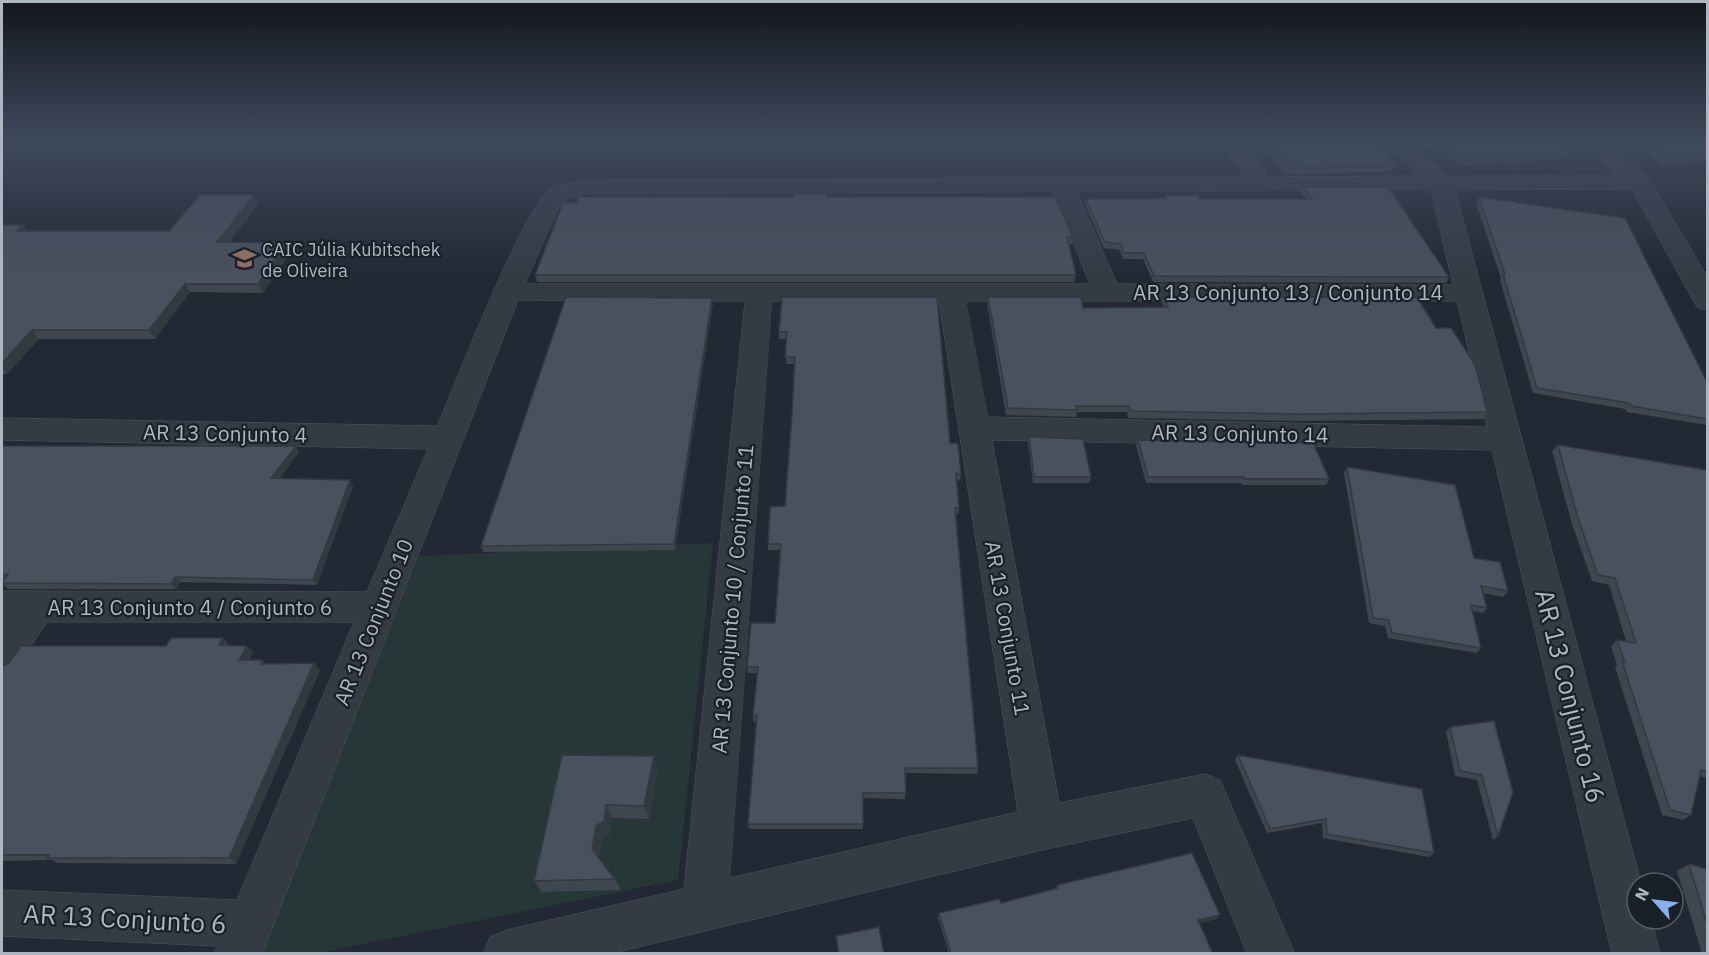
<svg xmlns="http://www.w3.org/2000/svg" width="1709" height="955" font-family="'IBM Plex Sans',sans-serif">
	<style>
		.green { fill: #273737 }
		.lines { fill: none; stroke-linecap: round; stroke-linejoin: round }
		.minor-casing { stroke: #4f565f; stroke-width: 1 }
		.minor { fill: #353b45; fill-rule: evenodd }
		.wall { fill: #3e4650 }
		.shaded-wall { fill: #323941 }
		.building { fill: #48515d; stroke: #323941; stroke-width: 1.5 }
		.labels { text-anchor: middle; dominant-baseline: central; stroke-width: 4.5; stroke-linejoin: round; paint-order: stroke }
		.far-poi-label { font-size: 18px; fill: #afb6c1; stroke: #1a2029; text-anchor: start }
		.street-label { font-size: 21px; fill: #afb6c1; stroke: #1a2029 }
		.near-street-label { font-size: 26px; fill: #afb6c1; stroke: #1a2029 }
	</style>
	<rect width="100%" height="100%" fill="#222934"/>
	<!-- green -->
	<path class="green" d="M713,543L678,880L319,953L261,954L419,556Z"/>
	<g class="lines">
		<defs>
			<path id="minor" d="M1220,141H1243L1268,177L1420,176L1387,141H1411L1447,176L1617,175L1578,141H1603L1648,177L1708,278V310L1698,308L1694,302L1632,189L1455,190L1641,883H1637V919H1651L1660,954H1612L1492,450L992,440L1059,803L1205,774L1220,780L1295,954H1247L1193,818L1042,850L609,954H483L490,937L507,930L684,889L745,301L518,300L262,954H214L217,946L2,936V890L237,900L354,622H47L16,668L2,673V626L5,621H2V591L367,592L428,449L2,440V418L437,426C454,387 525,203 551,188C561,183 577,182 587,180L1244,177ZM1431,190L1453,285L1117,284L1077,192ZM1053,192L1090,284H525L557,210L568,198L587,194ZM772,301H939L1018,812L730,878ZM966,301H1457L1487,427L988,417Z"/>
		</defs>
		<!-- minor casing -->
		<use href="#minor" class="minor-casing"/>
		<!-- minor -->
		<use href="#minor" class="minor"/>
	</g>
	<!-- wall -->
	<g class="wall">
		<path d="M1259,141H1394L1399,146L1395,153L1385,154L1395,164L1392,171L1286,175Z"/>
		<path d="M1414,141H1558L1570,151L1566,158L1460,166L1442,150L1425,151Z"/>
		<path d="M1632,141H1707V160L1662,164Z"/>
		<path d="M1303,187L1449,277L1446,283L1153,282L1143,259H1123L1120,250L1104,248L1085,204L1086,199H1148L1164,198L1165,196L1199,199H1306L1301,193Z"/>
		<path d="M826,197L1073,238L1072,245L1068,244L1076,275L1074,282H537L535,275Z"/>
		<path d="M1479,197L1707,382V425L1626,412L1625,409L1533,393L1500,280L1501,278L1476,203Z"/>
		<path d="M259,203L229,243L291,251L263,293L190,292L155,339H39L7,374H2V225L28,231H169Z"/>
		<path d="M782,297L950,443L961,475L960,481L957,480L959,508L958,514H956L978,768L977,774L905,773V799L863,798V829H749L748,824L757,721L754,722L753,716L757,673H748L747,667L775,623L780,550H768V544L785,506L792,414L794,364H786V339H779V332Z"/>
		<path d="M988,297L1083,308L1164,307L1162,303L1164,297L1487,412L1483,419L1298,421L1128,418L1127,412H1077L1076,417L1006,415L987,303Z"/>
		<path d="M712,298L713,303L675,550L483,552L481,546Z"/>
		<path d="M1029,437L1091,477L1089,483H1033L1028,443Z"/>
		<path d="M1138,440L1329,479L1326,485H1242L1241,483H1146L1136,445Z"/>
		<path d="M1558,445L1707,470V778L1699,776L1691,815L1683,820L1662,815L1615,667L1617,665L1611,646L1617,640L1626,641L1609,585L1592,581L1572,524L1552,451Z"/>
		<path d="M2,446L299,452L279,479L353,486L317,585L180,582L176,589H8L2,583L4,580H2Z"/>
		<path d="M1347,467L1474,558L1508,591L1503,597L1483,593L1487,608L1483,613L1472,611L1481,648L1477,653L1388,638L1385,626L1369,623L1344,473Z"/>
		<path d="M229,644V645L247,646L253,652L249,660H262L265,664L314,663L320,670L236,864L57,863L52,860L2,861V666L166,646Z"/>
		<path d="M1450,727L1513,792L1498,836L1493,840L1477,780L1455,776L1446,732Z"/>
		<path d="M562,755L658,769L649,819L612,818L610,834L603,838L598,858L615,879L621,890L542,892L534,881Z"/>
		<path d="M1238,755L1434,853L1429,857L1323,838L1322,823L1267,833L1235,760Z"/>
		<path d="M1689,864L1707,869V954H1702L1677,871Z"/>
		<path d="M1057,885L1220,915L1217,919L1199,923L1213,954H949L938,917L939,913L1001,903L1055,889Z"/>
	</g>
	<!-- shaded-wall -->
	<g class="shaded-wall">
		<path d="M254,195L259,203L222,251L217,242Z"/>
		<path d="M23,225L30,234L16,231Z"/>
		<path d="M287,243L291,251L263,293L258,284Z"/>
		<path d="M185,284L190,292L155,339L149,330Z"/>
		<path d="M712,298L713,303L675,550L674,544Z"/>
		<path d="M32,330L39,339L7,374L2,367V363Z"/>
		<path d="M296,446L299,452L275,484L271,478Z"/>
		<path d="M350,480L353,486L317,585L313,580Z"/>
		<path d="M175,577L180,582L176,589L171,584Z"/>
		<path d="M223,638L229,644L225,652L219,645Z"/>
		<path d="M247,646L253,652L246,667L239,660Z"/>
		<path d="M314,663L320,670L236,864L229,858Z"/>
		<path d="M654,756L658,769L649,819L644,806Z"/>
		<path d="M606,805L612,818L610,834L603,838L598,861L592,849L596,826Z"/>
		<path d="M1220,915L1217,919L1195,924L1198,920Z"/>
	</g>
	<!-- building -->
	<g class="building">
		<path d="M1267,141H1394L1399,146L1379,148L1395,164L1288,168Z"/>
		<path d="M1425,141H1558L1570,151L1463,159L1446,143L1428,144Z"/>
		<path d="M1647,141H1707V153L1667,156Z"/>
		<path d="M1303,187H1388L1449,277L1154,276L1144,253H1124L1121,244L1105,242L1086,199H1148L1166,198L1165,196L1198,195L1199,199H1312Z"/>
		<path d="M794,194H826V197H1055L1073,238L1067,237L1076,275H535L563,203H576L578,197H794Z"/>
		<path d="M200,195H254L217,242L287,243L258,284H185L149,330H32L2,363V225H23L16,231H169Z"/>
		<path d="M1479,197L1625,218L1707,382V419L1631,406L1629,403L1537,388L1503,274H1505Z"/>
		<path d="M566,297L712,298L674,544L481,546Z"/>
		<path d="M782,297H937L950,443H958L961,475L956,473L959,508H955L978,768H905L906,793H863V824H748L757,715L753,716L758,667H747L751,623H775L781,544H768L770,507L785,506L792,414L795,357H785L787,332H779Z"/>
		<path d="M988,297H1081L1083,308L1168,307L1164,297H1417L1436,328H1451L1471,358L1477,371L1487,412L1302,414L1130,411L1129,406H1076L1077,410L1008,408Z"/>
		<path d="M1029,437L1083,439L1091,477H1034Z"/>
		<path d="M1138,440L1313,443L1329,479H1244V477H1148Z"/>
		<path d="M1558,445L1707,470V771L1701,770L1691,815L1670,810L1622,661L1625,662L1617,640L1636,643L1615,578L1598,575L1578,518Z"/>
		<path d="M2,446H296L271,478L350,480L313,580L175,577L171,584L2,583L8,574L2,575Z"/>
		<path d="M1347,467L1455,485L1474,558L1500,562L1508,591L1481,586L1487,608L1471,605L1481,648L1392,633L1389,620L1373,618Z"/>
		<path d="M171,638H223L219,645L247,646L239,660H262L261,664L314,663L229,858H47L49,855H2V666L9,663L21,646H166Z"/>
		<path d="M1494,721L1513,792L1498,836L1482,775L1460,771L1450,727Z"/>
		<path d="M562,755L654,756L644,806L606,805L604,821L596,826L592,849L615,879L534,881Z"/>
		<path d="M1238,755L1422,789L1434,853L1327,834L1326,819L1270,829Z"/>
		<path d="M1192,853L1220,915L1198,920L1213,954H951L939,913L999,899L1001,903L1058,888L1057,885Z"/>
		<path d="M1689,864L1707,869V924Z"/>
		<path d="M879,927L884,954H839L836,936Z"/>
	</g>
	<!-- sky -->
	<linearGradient id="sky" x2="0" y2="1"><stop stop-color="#13171d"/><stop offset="0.51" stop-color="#3e495c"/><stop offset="1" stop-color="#3e495c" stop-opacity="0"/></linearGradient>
	<rect width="1709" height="275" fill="url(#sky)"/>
	<!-- icons -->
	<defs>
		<symbol id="school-bare" viewBox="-9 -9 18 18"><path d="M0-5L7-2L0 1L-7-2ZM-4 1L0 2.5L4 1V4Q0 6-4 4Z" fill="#8d6e63" stroke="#1a2029" stroke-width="2.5" paint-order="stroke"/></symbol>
	</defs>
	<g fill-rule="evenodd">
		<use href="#school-bare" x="228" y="242" width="33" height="33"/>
	</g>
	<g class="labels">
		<!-- far-poi labels -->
		<g class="far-poi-label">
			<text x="262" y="249">CAIC Júlia Kubitschek<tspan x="262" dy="21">de Oliveira</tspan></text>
		</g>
		<!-- street labels -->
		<g class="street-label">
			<text x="1288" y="292">AR 13 Conjunto 13 / Conjunto 14</text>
			<text transform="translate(225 433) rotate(1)">AR 13 Conjunto 4</text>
			<text transform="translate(1240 433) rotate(1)">AR 13 Conjunto 14</text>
			<text transform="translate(732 599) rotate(-85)">AR 13 Conjunto 10 / Conjunto 11</text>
			<text x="190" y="607">AR 13 Conjunto 4 / Conjunto 6</text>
			<text transform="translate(373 622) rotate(-68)">AR 13 Conjunto 10</text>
			<text transform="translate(1008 628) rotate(80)">AR 13 Conjunto 11</text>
		</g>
		<!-- near-street labels -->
		<g class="near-street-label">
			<text transform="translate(1571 696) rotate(76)">AR 13 Conjunto 16</text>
			<text transform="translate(125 918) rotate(3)">AR 13 Conjunto 6</text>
		</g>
	</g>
	<!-- border -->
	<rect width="1709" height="955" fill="none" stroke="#afb6c1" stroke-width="6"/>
	<!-- north arrow -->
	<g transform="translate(1655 901) rotate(298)"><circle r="28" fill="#1a2029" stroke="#565c66" stroke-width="1.5"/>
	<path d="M0-4.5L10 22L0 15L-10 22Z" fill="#8ab0eb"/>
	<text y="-9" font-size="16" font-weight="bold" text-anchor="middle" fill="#afb6c1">N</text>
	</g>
</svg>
